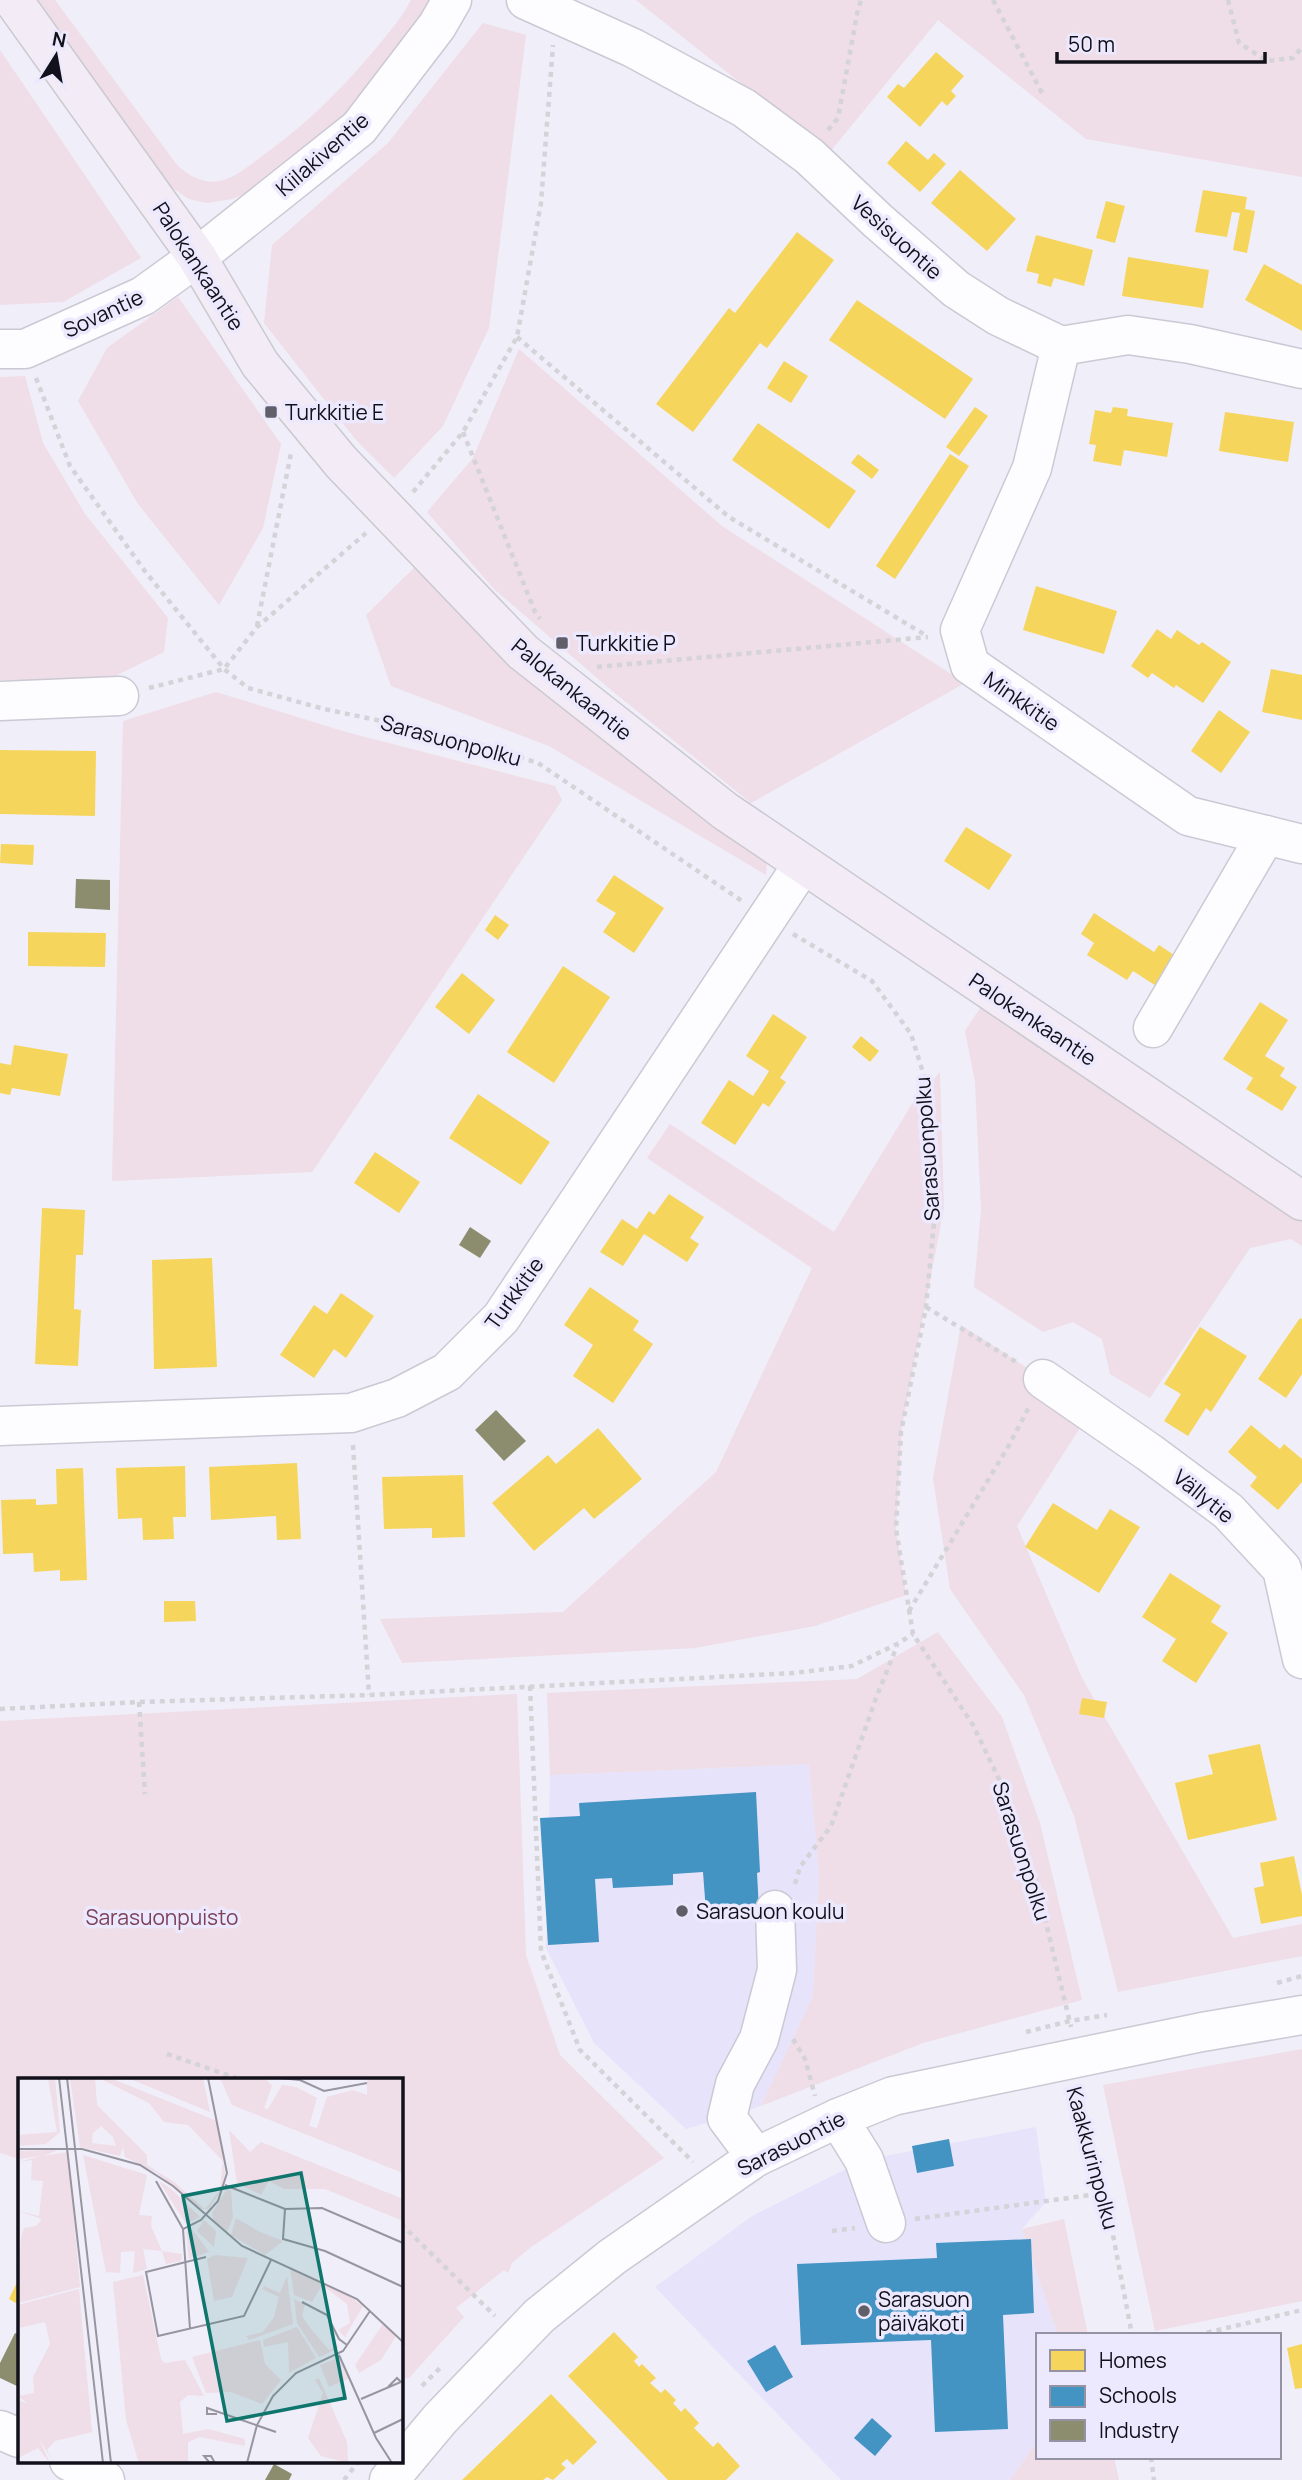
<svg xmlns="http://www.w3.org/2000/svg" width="1302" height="2480" font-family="Manrope,sans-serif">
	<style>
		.built { fill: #e7e3fb }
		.green { fill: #efdde7 }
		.homes { fill: #f6d55c }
		.schools { fill: #4393c3 }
		.industry { fill: #8c8c6e }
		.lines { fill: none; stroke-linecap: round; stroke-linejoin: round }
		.minor-casing { stroke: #cbc9d4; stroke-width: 41 }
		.major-casing { stroke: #cac9cf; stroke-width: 41 }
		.path { stroke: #d4d3d7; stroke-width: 4.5; stroke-dasharray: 5 5; stroke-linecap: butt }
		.minor { stroke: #fdfcfe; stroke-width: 38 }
		.major { stroke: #f3ebf5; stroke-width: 38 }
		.poi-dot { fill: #605e69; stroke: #ece9fe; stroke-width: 2.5 }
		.labels { text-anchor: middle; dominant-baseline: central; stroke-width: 7; stroke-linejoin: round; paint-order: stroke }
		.street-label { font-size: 21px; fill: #12101b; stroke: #ece9fe }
		.poi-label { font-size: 21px; fill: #12101b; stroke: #ece9fe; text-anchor: start }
		.park-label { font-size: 21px; fill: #7d4258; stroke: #ece9fe }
		.inset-road { fill: none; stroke: #9795a0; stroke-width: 2 }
		.view { fill: #0f766e; fill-opacity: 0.15; stroke: #0f766e; stroke-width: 3.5 }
		.inset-edge { fill: none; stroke: #12101b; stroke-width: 3.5 }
	</style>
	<rect width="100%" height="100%" fill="#f0eef9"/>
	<!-- built -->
	<g class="built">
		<path d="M809,1764L819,1874L813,1996L761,2106L686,2129L594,2043L546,1948L550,1775Z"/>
		<path d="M1036,2127L1046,2202L1022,2229L1058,2335H1038V2440L1010,2480H841L655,2287L752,2216L864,2160Z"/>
	</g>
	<!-- green -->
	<g class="green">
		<path d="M31,0H55L177,165C189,176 202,184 220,181C237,177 251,164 265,154C310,121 341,90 377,47C389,32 402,18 411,0H430L419,20L348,113L251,192L232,199L207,203L189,199L157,178Z"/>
		<path d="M636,0H1302V177L1086,139L938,20L829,153Z"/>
		<path d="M483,23L526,35L489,328L443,426L394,478L356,440L264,323L272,245L388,143Z"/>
		<path d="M0,50L141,258L63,302L0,305Z"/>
		<path d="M178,297L281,444L263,528L219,605L138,504L78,401L107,348Z"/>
		<path d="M519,349L722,526L965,683L751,803L611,690L494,589L427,512L473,458Z"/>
		<path d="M25,376L43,443L85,514L168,618L164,652L107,680H0V377Z"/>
		<path d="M422,560L767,857L766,875L549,746L391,686L366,615Z"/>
		<path d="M216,692L346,732L555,786L562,800L312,1172L112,1181L123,721Z"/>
		<path d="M984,1002L1302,1211V1246L1291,1239L1250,1248L1150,1398L1110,1374L1102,1339L1073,1322L1043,1332L974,1287L981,1210L975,1082L965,1031Z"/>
		<path d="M940,1072L944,1208L902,1426L896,1529L906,1595L815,1626L695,1648L402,1663L380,1619L563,1612L716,1472L812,1268L647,1158L670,1124L834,1232L912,1104Z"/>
		<path d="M961,1325L1078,1401L1080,1428L1017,1526L1082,1678L1233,1938L1302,1924V1956L1118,1992L1074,1816L1024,1695L950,1589L933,1478Z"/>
		<path d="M938,1632L1002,1717L1040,1823L1082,2000L923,2043L761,2106L813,1996L819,1874L809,1764L550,1775L547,1693L857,1679Z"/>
		<path d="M517,1694L526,1955L560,2055L664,2158L531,2247L512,2263L508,2273L504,2270L456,2308L464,2317L409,2378L401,2379V2358L406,2348L401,2345V2079H19V2159L0,2153V1721Z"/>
		<path d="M1302,2049V2301L1155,2331L1103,2085Z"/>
		<path d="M1064,2219L1088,2335H1058L1022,2229Z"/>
		<path d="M1038,2440V2457H1114L1119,2480H1010Z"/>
	</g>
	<!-- homes -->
	<g class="homes">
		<path d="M936,52L964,76L951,91L956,96L947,106L942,101L920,127L887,97L898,84L904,88Z"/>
		<path d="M906,141L928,160L934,153L946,164L920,192L887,163Z"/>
		<path d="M960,170L1016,219L987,251L931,203Z"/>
		<path d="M1203,190L1247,197L1245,209L1255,211L1247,253L1233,250L1240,213L1232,212L1227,237L1195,232Z"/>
		<path d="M1106,201L1125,206L1115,243L1096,238Z"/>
		<path d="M797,232L834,260L767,348L760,343L693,432L656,404L729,308L735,313Z"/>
		<path d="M1036,235L1093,250L1084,286L1054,278L1051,287L1037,283L1039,274L1026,271Z"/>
		<path d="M1128,257L1209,270L1203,308L1122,296Z"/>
		<path d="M1264,264L1302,285V331L1245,300Z"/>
		<path d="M857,300L973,379L945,419L829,340Z"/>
		<path d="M784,361L808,376L791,403L767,388Z"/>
		<path d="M975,407L988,416L959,456L946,447Z"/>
		<path d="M1113,407L1128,409L1127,416L1173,423L1167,457L1124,450L1121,466L1093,461L1096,445L1089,444L1095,410L1111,413Z"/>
		<path d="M1225,412L1294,422L1288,462L1219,451Z"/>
		<path d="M758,423L856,491L829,529L732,460Z"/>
		<path d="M858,454L879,470L872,479L851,463Z"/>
		<path d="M950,454L969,466L895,579L876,566Z"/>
		<path d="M1036,586L1117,611L1104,654L1023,630Z"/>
		<path d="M1157,629L1171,639L1177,630L1199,645L1202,642L1231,662L1203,703L1176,685L1174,688L1152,673L1148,678L1131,666Z"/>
		<path d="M1271,669L1302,675V720L1262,712Z"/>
		<path d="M1219,710L1250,732L1221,773L1191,751Z"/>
		<path d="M0,750L96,751L95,816L0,814Z"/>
		<path d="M966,827L1012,855L989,890L944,861Z"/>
		<path d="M1,844L34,845L33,865L0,863Z"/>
		<path d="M614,875L664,908L634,953L603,932L616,913L596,901Z"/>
		<path d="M1094,913L1154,952L1159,945L1183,961L1164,991L1133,971L1127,980L1087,955L1094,943L1081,934Z"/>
		<path d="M495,915L509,925L498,940L485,930Z"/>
		<path d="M28,932L106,933L105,967L28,966Z"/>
		<path d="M563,966L610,997L554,1083L507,1052Z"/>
		<path d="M462,973L495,1000L469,1034L435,1007Z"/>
		<path d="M1260,1002L1288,1020L1265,1056L1285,1068L1280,1076L1297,1087L1282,1111L1246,1089L1253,1078L1223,1059Z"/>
		<path d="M773,1014L807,1037L780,1078L786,1082L777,1095L769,1107L763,1103L735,1145L701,1123L729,1080L753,1096L761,1084L769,1071L746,1056Z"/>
		<path d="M861,1036L879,1051L870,1062L852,1047Z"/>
		<path d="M14,1045L68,1054L60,1096L12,1088L10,1095L0,1093V1063L11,1065Z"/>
		<path d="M478,1094L550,1142L521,1185L449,1138Z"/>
		<path d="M375,1152L420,1182L399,1213L354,1183Z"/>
		<path d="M669,1194L704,1217L690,1238L699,1244L687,1262L644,1234L623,1266L600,1252L622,1219L637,1229L649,1211L654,1215Z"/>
		<path d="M42,1208L85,1210L83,1255H76L74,1309L81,1310L78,1366L35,1364Z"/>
		<path d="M212,1258L217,1367L154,1369L152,1260Z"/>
		<path d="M590,1287L639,1321L633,1330L653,1344L613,1403L573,1376L593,1345L564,1325Z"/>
		<path d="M341,1293L374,1316L346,1358L334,1349L314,1378L280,1355L314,1305L327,1314Z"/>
		<path d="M1300,1318L1302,1319V1374L1286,1398L1258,1379Z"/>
		<path d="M1200,1327L1247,1356L1211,1412L1206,1408L1188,1436L1164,1421L1181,1394L1164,1384Z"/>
		<path d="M1251,1425L1280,1449L1284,1444L1302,1459V1482L1278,1510L1250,1486L1257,1477L1228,1452Z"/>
		<path d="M598,1428L642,1479L594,1519L584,1508L534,1551L492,1503L548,1455L556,1464Z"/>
		<path d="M297,1463L301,1539L277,1540L276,1516L211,1520L209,1467Z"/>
		<path d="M185,1466L186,1517H173L174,1539L143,1540L142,1518L118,1519L116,1468Z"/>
		<path d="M83,1468L87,1580L60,1581V1570L34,1572L33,1553L3,1554L1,1500L36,1499V1505L57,1504L56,1469Z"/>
		<path d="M463,1475L465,1537L432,1538V1528L384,1529L382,1477Z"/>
		<path d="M1053,1503L1097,1530L1110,1509L1140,1527L1099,1593L1025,1547Z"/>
		<path d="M1170,1573L1221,1606L1211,1622L1228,1633L1196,1683L1162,1661L1176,1639L1142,1617Z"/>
		<path d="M164,1601H195L196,1621L164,1622Z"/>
		<path d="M1082,1698L1107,1702L1104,1718L1079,1714Z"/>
		<path d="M1260,1744L1277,1820L1188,1840L1175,1783L1213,1774L1208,1755Z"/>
		<path d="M1294,1856L1302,1895V1916L1261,1924L1254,1888L1264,1886L1260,1863Z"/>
		<path d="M19,2278V2305L9,2299Z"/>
		<path d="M614,2332L638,2357L634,2361L639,2367L642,2364L656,2378L650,2383L661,2393L665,2389L676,2400L673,2403L681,2412L685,2408L699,2423L694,2428L713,2447L718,2442L740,2466L726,2480H668L568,2376Z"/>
		<path d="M1302,2344V2388L1295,2389L1287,2348Z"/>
		<path d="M551,2394L597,2442L573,2465L567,2459L561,2464L566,2468L553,2480L547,2477L543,2480H462Z"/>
	</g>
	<!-- schools -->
	<g class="schools">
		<path d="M756,1792L760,1872L757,1873L759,1910L706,1912L703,1872L673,1874V1885L613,1888L612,1878L595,1879L599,1942L548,1945L540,1818L580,1816L579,1803Z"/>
		<path d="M949,2139L954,2166L917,2173L912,2146Z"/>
		<path d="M1031,2239L1034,2313L1003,2315L1008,2429L935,2432L931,2340L801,2345L797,2264L937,2258L936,2243Z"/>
		<path d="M775,2345L793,2377L766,2392L747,2361Z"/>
		<path d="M872,2418L892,2436L875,2456L854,2438Z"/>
	</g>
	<!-- industry -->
	<g class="industry">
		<path d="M76,879L110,880V910L75,908Z"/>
		<path d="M470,1227L491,1241L480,1258L459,1245Z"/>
		<path d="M496,1410L526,1441L504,1461L475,1430Z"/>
		<path d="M15,2333L19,2335V2387L0,2378V2363Z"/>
		<path d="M274,2464L292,2474L289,2480H265Z"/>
	</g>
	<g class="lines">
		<defs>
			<g id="minor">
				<path d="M526,0L633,48L744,108L809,156L878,221L956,289L998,316L1061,346L1128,335L1190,344L1302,369"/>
				<path d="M1061,346L1032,468L960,630L970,665L1188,816L1302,844"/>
				<path d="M0,349H25L143,296L197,257L359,128L437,26L452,0"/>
				<path d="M0,701L119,696"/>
				<path d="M1153,1028L1266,835"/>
				<path d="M1043,1379L1150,1453L1228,1511L1282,1569L1302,1659"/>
				<path d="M0,1426L351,1413L397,1398L447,1372L501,1318L803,864"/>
				<path d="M838,2118L864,2160L886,2223"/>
				<path d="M756,2157L727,2118L735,2084L759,2039L777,1970L775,1910"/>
				<path d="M0,2430L19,2438"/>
				<path d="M69,2461L105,2480"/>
				<path d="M389,2480L440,2419L539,2316L612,2257L756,2157L838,2118L893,2096L1202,2032L1302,2015"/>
			</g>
			<path id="major" d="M13,0L197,257L260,364L341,462L523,652L725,811L1302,1201"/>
		</defs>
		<!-- minor casing -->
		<use href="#minor" class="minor-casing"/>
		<!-- major casing -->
		<use href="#major" class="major-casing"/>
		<!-- path -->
		<g class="path">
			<path d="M993,0L1042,93"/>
			<path d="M1228,0L1239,43L1267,61L1293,58L1302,47"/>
			<path d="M828,130L838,118L857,14L861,0"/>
			<path d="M517,337L729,517L927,636"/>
			<path d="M36,378L70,466L144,570L224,669L248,688L324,709L458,737L538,763L742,901"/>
			<path d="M463,432L535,612L540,619"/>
			<path d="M413,492L463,432L517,337L541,203L553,45"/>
			<path d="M257,626L291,453"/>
			<path d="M597,667L928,637"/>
			<path d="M149,688L224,669L257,627L366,533"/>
			<path d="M793,934L872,981L911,1034L926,1082L935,1211L926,1307L901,1432L896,1529L913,1634L973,1725L1011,1804L1036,1881L1071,2027"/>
			<path d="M926,1307L1018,1363"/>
			<path d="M353,1445L369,1695"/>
			<path d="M909,1611L1008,1447L1029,1407"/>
			<path d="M530,1686L541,1951L580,2050L693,2162"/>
			<path d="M139,1702L145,1794"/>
			<path d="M0,1709L139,1702L369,1695L794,1673L852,1666L897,1644L913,1634"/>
			<path d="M795,1884L800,1867L831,1826L876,1698L897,1646"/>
			<path d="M1277,1983L1302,1976"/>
			<path d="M1026,2032L1070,2021L1107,2015"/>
			<path d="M793,2039L805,2059L815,2096"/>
			<path d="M167,2054L239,2079"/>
			<path d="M1073,2091L1105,2193L1132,2335"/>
			<path d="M915,2219L1105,2193"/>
			<path d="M401,2224L495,2316"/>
			<path d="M832,2231L855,2228"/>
			<path d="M1197,2335L1302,2310"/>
			<path d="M422,2386L441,2367"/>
			<path d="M1151,2457L1154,2480"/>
			<path d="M344,2480L359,2461"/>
		</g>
		<!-- minor -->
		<use href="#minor" class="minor"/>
		<!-- major -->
		<use href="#major" class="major"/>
	</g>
	<!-- markers -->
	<g class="poi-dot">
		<rect x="264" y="405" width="14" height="14" rx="3.5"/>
		<rect x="555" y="636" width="14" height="14" rx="3.5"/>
		<circle cx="682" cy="1911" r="7"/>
		<circle cx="864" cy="2311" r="7"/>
	</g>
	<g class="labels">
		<!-- street labels -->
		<g class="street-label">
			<text transform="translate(322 154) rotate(-41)">Kiilakiventie</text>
			<text transform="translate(897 237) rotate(42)">Vesisuontie</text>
			<text transform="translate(199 266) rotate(57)">Palokankaantie</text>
			<text transform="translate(103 313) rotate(-25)">Sovantie</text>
			<text transform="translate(572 689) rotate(39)">Palokankaantie</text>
			<text transform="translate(1022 701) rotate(35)">Minkkitie</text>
			<text transform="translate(451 740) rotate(15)">Sarasuonpolku</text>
			<text transform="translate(1033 1019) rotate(34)">Palokankaantie</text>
			<text transform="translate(927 1149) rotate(-94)">Sarasuonpolku</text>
			<text transform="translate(514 1293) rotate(-54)">Turkkitie</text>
			<text transform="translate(1204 1496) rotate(39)">Vällytie</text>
			<text transform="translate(1022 1851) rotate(72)">Sarasuonpolku</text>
			<text transform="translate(791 2143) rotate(-27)">Sarasuontie</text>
			<text transform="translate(1093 2158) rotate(75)">Kaakkurinpolku</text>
		</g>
		<!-- poi labels -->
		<g class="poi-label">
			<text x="285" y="412">Turkkitie E</text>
			<text x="576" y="643">Turkkitie P</text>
			<text x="696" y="1911">Sarasuon koulu</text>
			<text x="878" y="2299">Sarasuon<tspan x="878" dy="24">päiväkoti</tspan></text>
		</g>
		<!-- park labels -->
		<g class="park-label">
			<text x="162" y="1917">Sarasuonpuisto</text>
		</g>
	</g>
	<!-- overview -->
	<g transform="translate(18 2078)">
		<rect width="385" height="385" fill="#f0eef9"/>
		<path d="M30,0H37L42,54L28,66L0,68V57L39,54ZM52,0H77L79,27L129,77V87L156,104L187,131L202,112L205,83L170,47L146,44L131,25L81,0H92L199,43L207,95L203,112L191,131H182L139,95L107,79L105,69L102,78L62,69ZM83,48L95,59L98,68L74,65L75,55ZM110,0H185L192,34ZM202,0H247L254,8L246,30L250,31L264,7L278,9L299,20L291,48L299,50L309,19L335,12L349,17V0H385V95L214,27ZM211,52L232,74L243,64L385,121V143L307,111H266L251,103L243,117L219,105ZM40,72L26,78L50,74L62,209L0,225L3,160L6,150L18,148L24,141L0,133L21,138L25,103L13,102L14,82L1,84L23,78L1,81V73ZM65,77L129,97L121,137L134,138L133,148L144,173L164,176L163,183L148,186L144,173L125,171L129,191L115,195L117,173L103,174L102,195L88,194ZM141,103L152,110L182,139L168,146ZM209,111L213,112L215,139L209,154L195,142L194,135ZM218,140L240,153L265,163L247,177L213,157ZM186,142L198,153L196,169L179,153ZM174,151L191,174L171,181L168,153ZM197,177L230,180L214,219L196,223L189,181ZM272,191L327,215L345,228L327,259L320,252L332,245L329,226L304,207L294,224L276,217ZM125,197L143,281L147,285L167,282L186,318L170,317L162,324L165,356L190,351L227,361V368L182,359L170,364V385H121L108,342L95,204ZM269,198L275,246L231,262L228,258L245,254L256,239L261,219L244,211L246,208L262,215ZM61,211L74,354L37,363L29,372L36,385L21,361L32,385L20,370L0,380V322L10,326L0,318L16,315L15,299L32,266L27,244L0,250V227ZM276,221L287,226L284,238L293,251L311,272L321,267L319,271L301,279L279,245ZM365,246L378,258L363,282L341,295L337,287ZM279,249L298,280L271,295L270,264L246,269L245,262ZM242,262L247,286L263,302L244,326L213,314L188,315L174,279ZM321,280L332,300L311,309L302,287ZM301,300L329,364L330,385L303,378L290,360L305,315L297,302Z" fill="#efdde7" fill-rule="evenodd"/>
		<path class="inset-road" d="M41,0L85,385M49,0L93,385M262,0L282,2L306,13L349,5M0,71H64L122,87L155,108L224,168L339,221L385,264M138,103L165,151M207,107L267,131L304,130L385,165M267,131L265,161L307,173L385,209M188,179L128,194L140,258L226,238L253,182M284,224L309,237L321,261L329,267M172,251L165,151L183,142L200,123L209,95L190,0M321,277L358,360L374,385M343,321L383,304L379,300L370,309M199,336H189V330L258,354M356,355L385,341M197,385L193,378H186L191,384L198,385M229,385L239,347L255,318L278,295L325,273L352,233"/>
		<path class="view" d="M283,95L327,320L209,343L165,118Z"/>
		<rect width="385" height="385" class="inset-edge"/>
	</g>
	<!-- legend -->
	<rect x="1036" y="2333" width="245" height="126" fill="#ece9fe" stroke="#9592a3" stroke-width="2"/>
	<rect x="1050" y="2350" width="35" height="21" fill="#f6d55c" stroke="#9592a3" stroke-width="2"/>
	<text x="1099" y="2368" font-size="21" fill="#12101b">Homes</text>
	<rect x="1050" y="2386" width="35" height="21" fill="#4393c3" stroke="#9592a3" stroke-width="2"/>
	<text x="1099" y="2403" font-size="21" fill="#12101b">Schools</text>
	<rect x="1050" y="2420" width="35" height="21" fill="#8c8c6e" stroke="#9592a3" stroke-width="2"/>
	<text x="1099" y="2438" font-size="21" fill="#12101b">Industry</text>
	<!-- north arrow -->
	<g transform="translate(56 56) rotate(11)" stroke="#ece9fe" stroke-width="5" paint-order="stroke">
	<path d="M0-5L12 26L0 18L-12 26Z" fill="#12101b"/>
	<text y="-10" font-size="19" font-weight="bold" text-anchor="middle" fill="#12101b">N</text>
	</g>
	<!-- scale -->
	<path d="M1057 52v10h208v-10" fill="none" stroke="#12101b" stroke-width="3.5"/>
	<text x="1068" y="52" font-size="21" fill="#12101b" stroke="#ece9fe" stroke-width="5" paint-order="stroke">50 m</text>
</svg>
